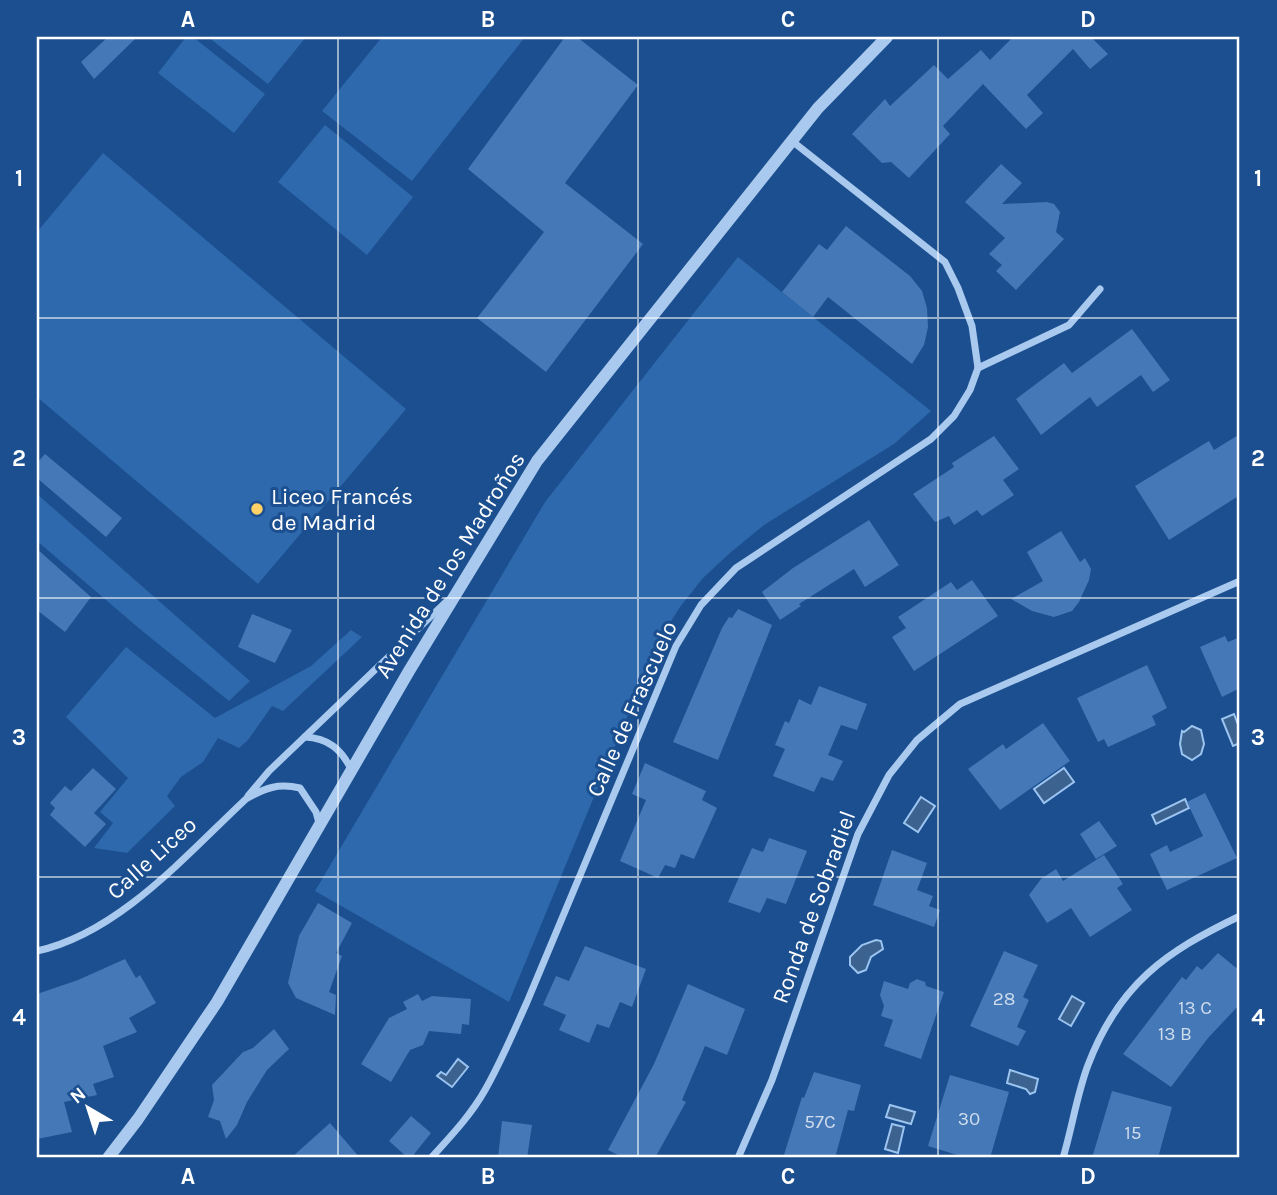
<svg xmlns="http://www.w3.org/2000/svg" width="1277" height="1195" font-family="Karla,sans-serif">
	<style>
		.green { fill: #2e69ad }
		.water { fill: #3c6290; stroke: #9cc4f0; stroke-width: 2 }
		.building { fill: #4478b7 }
		.lines { fill: none; stroke-linecap: round; stroke-linejoin: round }
		.minor { stroke: #a9c9ee; stroke-width: 7 }
		.tertiary { stroke: #a9c9ee; stroke-width: 12 }
		.grid { fill: none; stroke: #fff; stroke-width: 2; stroke-opacity: 0.55 }
		.poi-dot { fill: #ffd166; stroke: #1b4f8f; stroke-width: 2.5 }
		.labels { text-anchor: middle; dominant-baseline: central; stroke-width: 6; stroke-linejoin: round; paint-order: stroke }
		.number-label { font-size: 19px; fill: #d0dded }
		.poi-label { font-size: 23px; fill: #fff; stroke: #1b4f8f; text-anchor: start }
		.street-label { font-size: 23px; fill: #fff; stroke: #1b4f8f }
		.neatline { fill: none; stroke: #fff; stroke-width: 2.5 }
		.grid-label { font-size: 23px; text-anchor: middle; font-weight: bold; fill: #fff }
	</style>
	<rect width="100%" height="100%" fill="#1b4f8f"/>
	<!-- green -->
	<g class="green">
		<path d="M186,37H193L265,94L234,133L158,73Z"/>
		<path d="M208,37H306L268,84Z"/>
		<path d="M382,37H525L412,181L322,111Z"/>
		<path d="M325,125L413,197L367,255L278,182Z"/>
		<path d="M103,153L406,409L258,584L37,397V232Z"/>
		<path d="M738,257L931,411L894,444L764,525L730,553L703,578L680,607L659,640L509,1002L315,891L545,502Z"/>
		<path d="M37,494L250,681L229,701L141,630L37,541Z"/>
		<path d="M351,630L362,637L283,711L272,706L248,740L239,748L218,738L203,762L181,777L167,796L175,806L127,853L94,848L113,823L100,812L128,778L66,717L126,647L215,718L311,666Z"/>
	</g>
	<!-- water -->
	<g class="water">
		<path d="M1234,714L1240,730V743L1233,746L1222,719Z"/>
		<path d="M1192,726L1201,730L1204,744L1201,754L1192,760L1182,754L1180,744L1182,731L1184,732Z"/>
		<path d="M1064,768L1074,782L1044,803L1034,789Z"/>
		<path d="M921,797L935,806L918,832L904,823Z"/>
		<path d="M1185,799L1189,808L1156,824L1152,815Z"/>
		<path d="M876,940L881,941L883,949L871,957L866,970L858,973L850,965V957L862,945Z"/>
		<path d="M1072,996L1084,1003L1071,1026L1059,1019Z"/>
		<path d="M458,1059L468,1067L452,1087L437,1076L441,1072L446,1075Z"/>
		<path d="M1010,1070L1038,1079L1035,1092L1030,1094L1026,1089L1007,1083Z"/>
		<path d="M890,1105L915,1112L911,1124L886,1117Z"/>
		<path d="M892,1124L904,1127L898,1153L885,1149Z"/>
	</g>
	<!-- building -->
	<g class="building">
		<path d="M108,37H137L94,79L81,62Z"/>
		<path d="M565,37H577L638,85L565,183L643,244L546,372L477,318L544,232L468,169Z"/>
		<path d="M1013,37H1091L1108,54L1090,69L1073,49L1027,95L1043,113L1026,129L983,84L943,126L950,134L909,178L891,162L882,163L852,134L885,99L890,106L934,65L948,79L981,50L990,60Z"/>
		<path d="M1001,164L1022,183L1002,204L1047,202L1054,204L1060,212L1056,232L1064,239L1016,290L996,271L1002,265L989,254L1005,238L965,202Z"/>
		<path d="M846,226L910,276L922,291L927,308L928,327L924,345L912,364L828,297L813,317L782,292L819,244L827,250Z"/>
		<path d="M1132,329L1170,380L1153,392L1141,375L1097,407L1090,397L1041,435L1016,399L1064,363L1072,373Z"/>
		<path d="M1240,434V495L1169,540L1135,486L1209,441L1214,450Z"/>
		<path d="M994,436L1019,469L1003,480L1014,495L982,516L977,510L954,525L949,516L935,522L913,494L954,467L952,463Z"/>
		<path d="M45,454L122,518L106,537L37,478V463Z"/>
		<path d="M869,520L899,565L865,587L854,569L799,604L801,606L780,620L762,592L793,568Z"/>
		<path d="M1061,531L1080,562L1085,558L1091,569L1089,580L1079,602L1072,611L1054,617L1032,611L1011,599L1043,581L1027,552Z"/>
		<path d="M37,549L91,597L65,632L37,610Z"/>
		<path d="M972,580L998,616L914,671L892,637L906,628L898,617L951,582L957,590Z"/>
		<path d="M738,609L772,625L718,760L673,742L722,628L729,617L732,618Z"/>
		<path d="M252,614L292,630L275,663L238,647Z"/>
		<path d="M1225,636L1228,642L1240,637V688L1222,697L1200,647Z"/>
		<path d="M1147,665L1167,708L1152,716L1156,725L1108,747L1104,739L1098,742L1077,698Z"/>
		<path d="M819,686L867,704L857,730L841,725L828,755L843,761L833,781L821,777L814,792L773,776L785,749L775,745L785,721L789,723L799,699L811,705Z"/>
		<path d="M1043,723L1070,761L1000,810L968,769L1003,744L1006,749Z"/>
		<path d="M645,763L706,791L702,800L717,808L694,859L681,854L675,868L665,865L658,878L620,861L646,800L632,794Z"/>
		<path d="M93,768L116,789L94,813L106,824L85,847L50,815L55,808L50,803L65,786L71,791Z"/>
		<path d="M1205,793L1237,858L1167,890L1150,854L1167,845L1170,852L1203,836L1187,802Z"/>
		<path d="M1099,821L1117,846L1096,859L1080,834Z"/>
		<path d="M769,838L807,851L786,904L767,898L760,913L728,902L752,848L763,852Z"/>
		<path d="M892,850L927,863L917,890L933,896L929,906L940,910L934,927L873,905Z"/>
		<path d="M1104,855L1123,884L1117,888L1132,910L1090,937L1071,908L1047,923L1029,895L1041,879L1056,869L1063,881Z"/>
		<path d="M318,903L352,923L336,953L342,956L329,992L336,995L335,1015L296,998L288,983L299,936Z"/>
		<path d="M585,946L646,969L632,1007L620,1002L609,1028L597,1024L589,1043L559,1030L566,1015L543,1005L556,976L569,981Z"/>
		<path d="M1004,951L1038,965L1023,997L1029,1000L1017,1027L1026,1031L1018,1046L970,1026Z"/>
		<path d="M1218,953L1240,971V1004L1208,1038L1171,1087L1123,1054L1182,977L1186,980L1197,966L1202,970Z"/>
		<path d="M125,959L136,978L140,975L156,1003L129,1018L137,1032L103,1046L114,1077L93,1084L97,1095L64,1102L72,1132L37,1139V994L78,980Z"/>
		<path d="M917,979L925,982L926,986L944,992L921,1059L884,1046L893,1020L881,1016L884,1006L880,995L884,981L908,989L910,983Z"/>
		<path d="M688,984L745,1009L727,1055L705,1046L682,1100L686,1102L655,1158H624L608,1150L654,1064Z"/>
		<path d="M418,994L422,1001L432,996L471,999L469,1025L462,1024L461,1034L429,1031L423,1045L410,1050L391,1082L361,1064L389,1018L407,1009L403,1002Z"/>
		<path d="M274,1029L289,1049L267,1070L247,1102L237,1125L226,1139L220,1121L208,1117L214,1100L212,1085L243,1052L253,1048Z"/>
		<path d="M814,1072L861,1085L854,1111L848,1110L835,1158H783L802,1097L804,1098Z"/>
		<path d="M950,1075L1009,1092L990,1158H967L928,1146Z"/>
		<path d="M1112,1091L1172,1107L1158,1158H1092Z"/>
		<path d="M411,1116L431,1133L411,1158H408L389,1141Z"/>
		<path d="M502,1121L532,1125L527,1158H498Z"/>
		<path d="M330,1123L360,1158H291Z"/>
	</g>
	<g class="lines">
		<!-- minor -->
		<g class="minor">
			<path d="M978,368L1069,325L1100,289"/>
			<path d="M305,737C328,738 341,749 351,769"/>
			<path d="M248,796L269,771L447,601"/>
			<path d="M37,951C119,933 186,855 246,799C265,788 278,783 300,788L316,812L319,823"/>
			<path d="M431,1158C450,1137 471,1115 485,1090C501,1062 514,1031 527,1002L676,646L701,605L736,568L931,439L954,416L970,390L978,368L972,326L958,288L945,262L792,141"/>
			<path d="M738,1158L772,1080L858,834L889,775L917,740L960,704L1240,581"/>
			<path d="M1063,1158C1072,1128 1077,1094 1088,1065C1119,984 1165,952 1240,916"/>
		</g>
		<!-- tertiary -->
		<path class="tertiary" d="M108,1158L138,1119L217,1002L409,671L537,461L818,108L887,37"/>
	</g>
	<!-- grid -->
	<path class="grid" d="M338,37V1158M638,37V1158M938,37V1158M37,318H1240M37,598H1240M37,877H1240"/>
	<!-- markers -->
	<circle class="poi-dot" cx="257" cy="509" r="7"/>
	<g class="labels">
		<!-- number labels -->
		<g class="number-label">
			<text x="1004" y="999">28</text>
			<text x="1195" y="1008">13 C</text>
			<text x="1175" y="1034">13 B</text>
			<text x="969" y="1119">30</text>
			<text x="820" y="1122">57C</text>
			<text x="1133" y="1133">15</text>
		</g>
		<!-- poi labels -->
		<g class="poi-label">
			<text x="271" y="496">Liceo Francés<tspan x="271" dy="26">de Madrid</tspan></text>
		</g>
		<!-- street labels -->
		<g class="street-label">
			<text transform="translate(450 565) rotate(-58)">Avenida de los Madroños</text>
			<text transform="translate(632 709) rotate(-66)">Calle de Frascuelo</text>
			<text transform="translate(152 858) rotate(-42)">Calle Liceo</text>
			<text transform="translate(814 907) rotate(-70)">Ronda de Sobradiel</text>
		</g>
	</g>
	<!-- border -->
	<rect width="1277" height="1195" fill="none" stroke="#1b4f8f" stroke-width="77"/>
	<!-- north arrow -->
	<g transform="translate(88 1108) rotate(321)" stroke="#1b4f8f" stroke-width="5" paint-order="stroke">
	<path d="M0-5L12 26L0 18L-12 26Z" fill="#ffffff"/>
	<text y="-10" font-size="19" font-weight="bold" text-anchor="middle" fill="#ffffff">N</text>
	</g>
	<rect x="38" y="38" width="1200" height="1118" class="neatline"/>
	<g class="grid-label">
		<text x="188" y="27">A</text>
		<text x="488" y="27">B</text>
		<text x="788" y="27">C</text>
		<text x="1088" y="27">D</text>
		<text x="19" y="186">1</text>
		<text x="1258" y="186">1</text>
		<text x="19" y="466">2</text>
		<text x="1258" y="466">2</text>
		<text x="19" y="745">3</text>
		<text x="1258" y="745">3</text>
		<text x="19" y="1025">4</text>
		<text x="1258" y="1025">4</text>
		<text x="188" y="1184">A</text>
		<text x="488" y="1184">B</text>
		<text x="788" y="1184">C</text>
		<text x="1088" y="1184">D</text>
	</g>
</svg>
